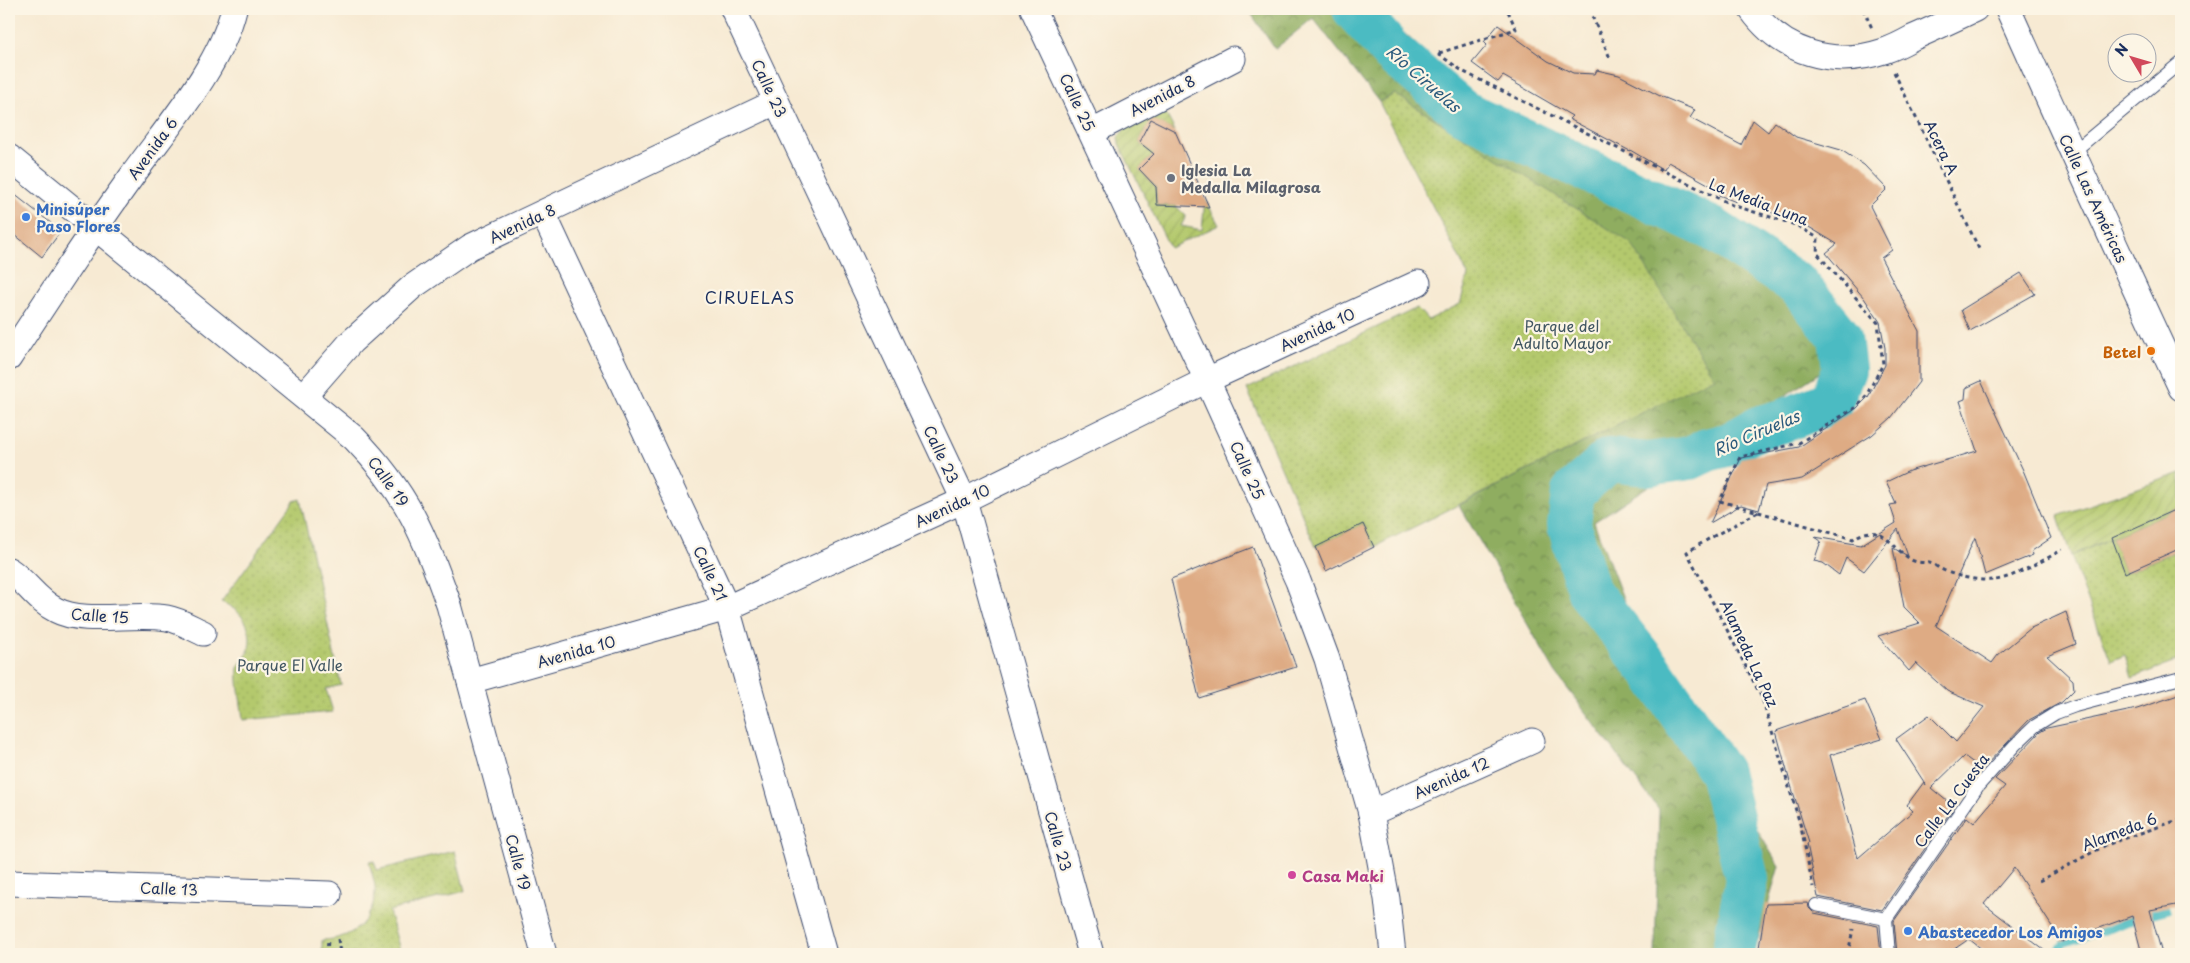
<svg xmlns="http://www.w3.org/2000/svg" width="2190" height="963" font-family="'Playpen Sans',sans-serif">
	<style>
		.forest { fill: url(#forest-crowns); stroke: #556e5f }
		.park { fill: url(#park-dots); stroke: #687c66 }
		.garden { fill: url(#garden-furrows); stroke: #687c66 }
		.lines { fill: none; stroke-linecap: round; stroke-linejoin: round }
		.stream { stroke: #4cbbc2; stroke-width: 8 }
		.river { stroke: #4cbbc2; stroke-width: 44 }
		.building { fill: #deab84 }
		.service-casing { stroke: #3c4b70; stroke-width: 14 }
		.minor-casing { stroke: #3c4b70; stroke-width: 27 }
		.path { stroke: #3c4b70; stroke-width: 3; stroke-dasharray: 4 4; stroke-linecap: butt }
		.service { stroke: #fff; stroke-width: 12 }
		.minor { stroke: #fff; stroke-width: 25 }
		.worship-dot { fill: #6b7280; stroke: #fcf5e5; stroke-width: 2 }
		.shop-dot { fill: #3f7fe0; stroke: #fcf5e5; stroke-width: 2 }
		.food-dot { fill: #e8710a; stroke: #fcf5e5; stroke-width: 2 }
		.hotel-dot { fill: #d1479c; stroke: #fcf5e5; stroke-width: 2 }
		.labels { text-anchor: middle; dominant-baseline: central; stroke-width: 4.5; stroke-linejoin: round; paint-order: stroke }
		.street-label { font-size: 15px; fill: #1b2f5e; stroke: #fcf5e5 }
		.worship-label { font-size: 15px; font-weight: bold; fill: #5b616d; stroke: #fcf5e5; text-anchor: start }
		.shop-label { font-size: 15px; font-weight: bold; fill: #366cbe; stroke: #fcf5e5; text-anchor: start }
		.park-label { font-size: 15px; fill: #415662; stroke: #fcf5e5 }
		.food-label { font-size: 15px; font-weight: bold; fill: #c56008; stroke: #fcf5e5; text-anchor: end }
		.hotel-label { font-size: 15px; font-weight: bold; fill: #b23c85; stroke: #fcf5e5; text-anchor: start }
		.water-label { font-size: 16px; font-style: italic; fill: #2a597c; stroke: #fcf5e5 }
		.neighbourhood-label { font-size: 16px; letter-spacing: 1px; fill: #1b2f5e; stroke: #fcf5e5 }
	</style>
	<defs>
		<pattern id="forest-crowns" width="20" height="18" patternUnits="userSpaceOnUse" patternTransform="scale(1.25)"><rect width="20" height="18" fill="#8fad60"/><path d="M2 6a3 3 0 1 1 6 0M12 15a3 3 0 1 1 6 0" fill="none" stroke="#748d52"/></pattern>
		<pattern id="park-dots" width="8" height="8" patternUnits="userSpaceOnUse" patternTransform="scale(1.25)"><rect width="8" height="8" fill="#b4c96d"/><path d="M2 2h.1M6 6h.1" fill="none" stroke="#9aad61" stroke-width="1.8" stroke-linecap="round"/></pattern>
		<pattern id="garden-furrows" width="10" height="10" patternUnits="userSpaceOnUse" patternTransform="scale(1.25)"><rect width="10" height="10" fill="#b4c96d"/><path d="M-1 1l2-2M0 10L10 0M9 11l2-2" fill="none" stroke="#9aad61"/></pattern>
	</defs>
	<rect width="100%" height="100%" fill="#fcf5e5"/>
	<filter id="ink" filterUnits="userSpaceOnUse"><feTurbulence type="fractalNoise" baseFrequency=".02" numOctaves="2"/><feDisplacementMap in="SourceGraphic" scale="10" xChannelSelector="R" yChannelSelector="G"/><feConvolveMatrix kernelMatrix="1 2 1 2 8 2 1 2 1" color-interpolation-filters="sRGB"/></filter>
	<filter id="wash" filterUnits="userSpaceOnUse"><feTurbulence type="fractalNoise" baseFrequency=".0096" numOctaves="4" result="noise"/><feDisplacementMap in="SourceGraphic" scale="20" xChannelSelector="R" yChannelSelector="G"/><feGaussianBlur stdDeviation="1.12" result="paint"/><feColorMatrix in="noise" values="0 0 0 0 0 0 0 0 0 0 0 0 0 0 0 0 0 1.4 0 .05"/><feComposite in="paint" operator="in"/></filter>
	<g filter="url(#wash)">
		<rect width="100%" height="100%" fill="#f7ead3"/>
		<!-- forest -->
		<path class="forest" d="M1248,9H1384L1391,21L1476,100L1778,253L1863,344L1594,522L1632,622L1779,866L1754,954H1655L1659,810L1555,672L1459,505L1713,377L1395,94L1379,102L1313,18L1275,49Z"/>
		<!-- park -->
		<g class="park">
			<path d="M1395,94L1631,243L1714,377L1374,547L1363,524L1316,547L1247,389L1417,308L1428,320L1460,304L1468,275L1379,102Z"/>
			<path d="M300,499L341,685L326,689L333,712L243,720C242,707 236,679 238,668C239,663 246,658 248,652C255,628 242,610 221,602L294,501Z"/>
			<path d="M2112,538L2125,573L2181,549V660L2132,678L2125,655L2111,661L2071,556Z"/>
			<path d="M455,851L465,891L389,911L401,954H322V940C351,939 372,923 375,893C376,884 371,871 369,862L374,861L377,870Z"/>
		</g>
		<!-- garden -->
		<g class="garden">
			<path d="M1165,112L1175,131L1151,120L1139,142L1154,154L1139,169L1156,187L1157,205L1176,206L1186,216L1181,226L1202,230L1205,199L1219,225L1170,248L1119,144L1118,137L1126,128L1132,125Z"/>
			<path d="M2181,473V507L2071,556L2058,516Z"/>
		</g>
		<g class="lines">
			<!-- stream -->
			<path class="stream" d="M2056,954L2064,943L2110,929L2133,919L2167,910"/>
			<!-- river -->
			<path class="river" d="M1354,9L1392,52L1463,112L1713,229L1799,286L1840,337L1844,370L1831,402L1783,421L1758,428L1730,444L1707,450L1690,458L1648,464L1609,460L1573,492L1569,525L1589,592L1650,669L1721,772L1747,879L1733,954"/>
		</g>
		<g id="blocks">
			<!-- building -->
			<g class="building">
				<path d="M1498,25L1548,61L1573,73L1595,74L1597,70L1619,75L1660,96L1695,110L1690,118L1741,145L1753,120L1768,132L1775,122L1796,137L1841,150L1864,165L1887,189L1870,206L1892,250L1881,258L1919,331V382L1891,418L1872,435L1802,479L1766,485L1759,510L1741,505L1710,523L1741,458L1799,447L1857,408L1868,397L1885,365V348L1880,322L1864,298L1826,253L1837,244L1784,212L1779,218L1757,201L1756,204L1741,194L1736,202L1719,195L1721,191L1668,162L1664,170L1630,150V151L1569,119L1572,116L1503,76L1498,82L1472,63L1487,45L1484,42Z"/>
				<path d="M1151,119L1175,131L1209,207L1157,205L1156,187L1139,169L1154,154L1139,142Z"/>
				<path d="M9,190L61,231L42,257L9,230Z"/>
				<path d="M2021,273L2035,294L1970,331L1961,310Z"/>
				<path d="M1981,381L2023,470L2051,538L2032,551L2033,555L1985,575L1975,537L1936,626L1992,663L1998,655L2031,628L2066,612L2076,644L2047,656L2073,680L2074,690L2062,702L2029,720L1982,769L1964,756L1931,788L1954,807L1882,910L1818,897L1807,844L1809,843L1790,782L1776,731L1865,700L1882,739L1830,755L1858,858L1913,811L1907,805L1924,782L1926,785L1896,739L1929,715L1956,742L1984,707L1947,691L1916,663L1909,671L1878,636L1920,623L1904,607L1893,548L1908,556L1898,529L1864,571L1846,558L1839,575L1823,563L1814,561L1821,541L1815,537L1861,545L1896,523L1890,505L1896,504L1886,482L1909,471L1977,451L1960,401L1965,399L1966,388Z"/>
				<path d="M2181,507V548L2125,573L2112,538Z"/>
				<path d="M1363,524L1374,547L1326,571L1316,547Z"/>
				<path d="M1253,547L1296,667L1199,698L1171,579Z"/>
				<path d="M2181,694V904L2150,910L2162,954H2142L2132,916L2062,942L2014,868L1984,904L2049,954H1988L1969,939L1947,954H1897L1894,921L1967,817L1974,823L2005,786L1995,779L2040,732L2047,728L2137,709Z"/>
				<path d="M1808,903L1809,908L1814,913L1878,926L1881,954H1758L1766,904Z"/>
			</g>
		</g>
	</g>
	<g filter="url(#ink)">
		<use href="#blocks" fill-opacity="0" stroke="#3c4b70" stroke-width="1"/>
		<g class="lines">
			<defs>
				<g id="service">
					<path d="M2072,153L2181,62"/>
					<path d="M1816,905L1886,919L1978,786L2015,745L2035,726L2056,713L2075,706L2181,678"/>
					<path d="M1886,919L1889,954"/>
				</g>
				<g id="minor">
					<path d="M733,9L964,500L1091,954"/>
					<path d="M1033,9L1207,380L1298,581L1327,659L1371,813L1387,899L1393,954"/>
					<path d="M1751,9C1782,53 1833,68 1884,51C1893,48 1903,43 1912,38C1933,29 1954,19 1975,9"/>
					<path d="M2008,9C2065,136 2122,262 2181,388"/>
					<path d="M1092,132L1233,59"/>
					<path d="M9,157L354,438C407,492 425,536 449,605L544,954"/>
					<path d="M543,213L727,608L824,954"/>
					<path d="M9,358C49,297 89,235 132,176C167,127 220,67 234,9"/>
					<path d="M304,396L351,342L412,287L470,247L776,102"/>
					<path d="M9,570C26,581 37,601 56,610C84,625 135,612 167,618C179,620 192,628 203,633"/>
					<path d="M470,681L727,608L964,500L1207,380L1418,283"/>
					<path d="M1371,813L1532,741"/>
					<path d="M9,883L329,894"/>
				</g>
			</defs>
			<!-- service casing -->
			<use href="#service" class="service-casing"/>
			<!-- minor casing -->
			<use href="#minor" class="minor-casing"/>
			<!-- path -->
			<g class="path">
				<path d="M1589,9L1610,58"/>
				<path d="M1863,9L1872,28"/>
				<path d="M1439,53L1516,29L1507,9"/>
				<path d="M1438,54L1464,72L1732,205L1796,225L1818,238L1817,253L1878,323L1883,364L1866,396L1856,407L1799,443L1740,457L1720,501L1853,539C1880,520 1890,546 1910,559C1915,563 1923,562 1929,563C1934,564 1938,568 1943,570C1958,577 1978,581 1995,580C2014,578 2045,559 2062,550"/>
				<path d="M1894,72L1980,251"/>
				<path d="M1758,512L1712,537L1687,552L1762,698L1801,827L1813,887"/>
				<path d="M2039,881L2106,845L2181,819"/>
				<path d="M338,939L340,954"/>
				<path d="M327,954L328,939"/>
				<path d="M347,954L351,951L385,949L392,954"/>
				<path d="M1848,954L1853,929"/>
			</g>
			<!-- service -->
			<use href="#service" class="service"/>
			<!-- minor -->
			<use href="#minor" class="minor"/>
		</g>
	</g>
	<!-- markers -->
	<circle class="worship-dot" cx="1171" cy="178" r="5"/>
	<g class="shop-dot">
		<circle cx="26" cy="217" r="5"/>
		<circle cx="1908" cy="931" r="5"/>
	</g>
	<circle class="food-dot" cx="2151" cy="351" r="5"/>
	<circle class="hotel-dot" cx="1292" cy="875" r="5"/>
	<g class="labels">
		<!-- street labels -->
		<g class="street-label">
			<text transform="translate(770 88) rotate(65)">Calle 23</text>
			<text transform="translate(1162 95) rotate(-27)">Avenida 8</text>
			<text transform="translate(1078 102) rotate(65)">Calle 25</text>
			<text transform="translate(1942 147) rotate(64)">Acera A</text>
			<text transform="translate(152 148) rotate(-54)">Avenida 6</text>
			<text transform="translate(2094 198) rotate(65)">Calle Las Américas</text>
			<text transform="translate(1759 201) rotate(21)">La Media Luna</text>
			<text transform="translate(522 223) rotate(-25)">Avenida 8</text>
			<text transform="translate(1317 329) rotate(-25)">Avenida 10</text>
			<text transform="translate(942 454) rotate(65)">Calle 23</text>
			<text transform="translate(1248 470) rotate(66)">Calle 25</text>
			<text transform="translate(389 481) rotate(54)">Calle 19</text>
			<text transform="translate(952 505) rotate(-25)">Avenida 10</text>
			<text transform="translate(711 573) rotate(65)">Calle 21</text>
			<text transform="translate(100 615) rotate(4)">Calle 15</text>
			<text transform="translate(576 651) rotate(-16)">Avenida 10</text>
			<text transform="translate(1750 653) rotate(65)">Alameda La Paz</text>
			<text transform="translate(1451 777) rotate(-24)">Avenida 12</text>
			<text transform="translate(1951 800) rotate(-53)">Calle La Cuesta</text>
			<text transform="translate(2119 831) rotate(-21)">Alameda 6</text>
			<text transform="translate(1059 841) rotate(74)">Calle 23</text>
			<text transform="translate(519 862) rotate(75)">Calle 19</text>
			<text transform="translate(169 888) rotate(2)">Calle 13</text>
		</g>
		<!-- worship labels -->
		<g class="worship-label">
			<text x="1181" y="169">Iglesia La<tspan x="1181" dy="17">Medalla Milagrosa</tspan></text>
		</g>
		<!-- shop labels -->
		<g class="shop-label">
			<text x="36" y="208">Minisúper<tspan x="36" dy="17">Paso Flores</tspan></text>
			<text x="1918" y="931">Abastecedor Los Amigos</text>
		</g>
		<!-- park labels -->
		<g class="park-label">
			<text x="1562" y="325">Parque del<tspan x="1562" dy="17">Adulto Mayor</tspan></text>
			<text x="290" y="664">Parque El Valle</text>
		</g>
		<!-- food labels -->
		<g class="food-label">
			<text x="2141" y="351">Betel</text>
		</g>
		<!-- hotel labels -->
		<g class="hotel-label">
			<text x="1302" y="875">Casa Maki</text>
		</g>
		<!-- water labels -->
		<g class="water-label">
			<text transform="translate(1424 78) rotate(41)">Río Ciruelas</text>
			<text transform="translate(1756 432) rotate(-23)">Río Ciruelas</text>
		</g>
		<!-- neighbourhood labels -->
		<g class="neighbourhood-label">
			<text x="750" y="297">CIRUELAS</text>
		</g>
	</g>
	<!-- margin -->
	<rect width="2190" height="963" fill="none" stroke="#fcf5e5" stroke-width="30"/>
	<!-- north arrow -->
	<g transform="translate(2132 58) rotate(308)"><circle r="24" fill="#fcf5e5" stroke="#a2a6af"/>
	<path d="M0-4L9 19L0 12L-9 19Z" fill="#d1495b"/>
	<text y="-8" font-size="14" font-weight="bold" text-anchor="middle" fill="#1b2f5e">N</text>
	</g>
</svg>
